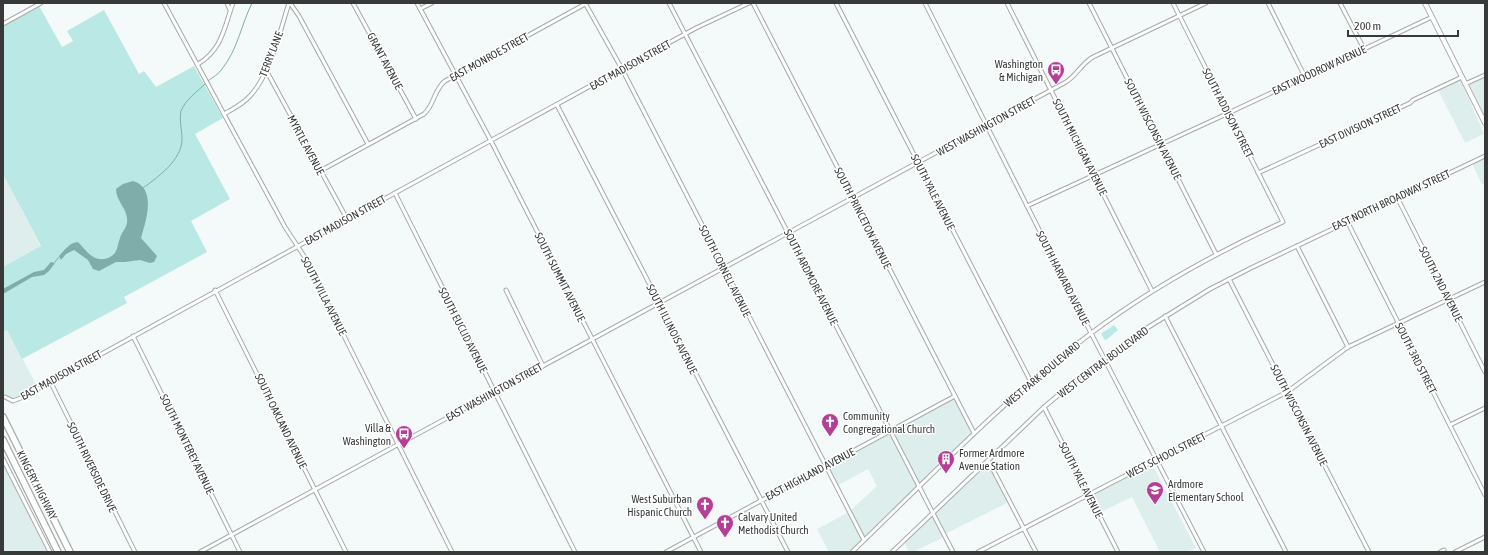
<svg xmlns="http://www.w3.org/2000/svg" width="1488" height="555" font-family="'Asap Condensed',sans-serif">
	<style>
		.built { fill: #deeeec }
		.green { fill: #bae8e4 }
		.water { fill: #7fada9 }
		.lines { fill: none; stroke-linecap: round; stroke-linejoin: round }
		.stream { stroke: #7fada9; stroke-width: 1 }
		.minor-casing { stroke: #a4aaa9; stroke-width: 5 }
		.tertiary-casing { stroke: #a4aaa9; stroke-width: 6 }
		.trunk-casing { stroke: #a4aaa9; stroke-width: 8 }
		.minor { stroke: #fff; stroke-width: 3 }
		.tertiary { stroke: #fff; stroke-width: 4 }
		.trunk { stroke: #fff; stroke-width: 5.5 }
		.labels { text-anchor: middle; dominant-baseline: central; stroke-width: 3; stroke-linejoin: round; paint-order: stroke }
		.street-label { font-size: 11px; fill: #373a39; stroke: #fff }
		.poi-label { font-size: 11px; fill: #373a39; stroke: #fff; text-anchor: start }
	</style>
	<rect width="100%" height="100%" fill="#f4faf9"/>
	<!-- built -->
	<g class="built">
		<path d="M1485,73V117L1467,80Z"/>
		<path d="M1459,76L1484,134L1465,143L1436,86Z"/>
		<path d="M1485,157V183L1482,185L1472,163Z"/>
		<path d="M3,174L41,247L3,267Z"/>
		<path d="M7,330L37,386L15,398L11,399L5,396L3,392V333Z"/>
		<path d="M956,394L975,431L849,552H829L817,529L849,512L877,486L868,469L835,487L823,465Z"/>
		<path d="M988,461L1009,502L945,534L934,513Z"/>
		<path d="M3,463L47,552H3Z"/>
		<path d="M1153,466L1196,548L1188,552H1160L1132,497L1099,513L1090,495Z"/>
		<path d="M933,514L944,537L913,552H909L904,542Z"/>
	</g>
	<!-- green -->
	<g class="green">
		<path d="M39,6L62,47L73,41L67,31L104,10L139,74L144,71L156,87L194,66L223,118L195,134L230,199L191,221L207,252L124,297L127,303L22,359L7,330L3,332V267L41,246L3,174V25Z"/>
		<path d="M1114,325L1118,330L1106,340H1105L1101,334L1102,333Z"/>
	</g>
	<!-- water -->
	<g class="water">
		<path d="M133,181C157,188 146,221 141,238L157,256L154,262L150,263L140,260L125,262H116L99,271L93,269L88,260L74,250L66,254L61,260L59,256C64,251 70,242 78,242C87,251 93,263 108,258C111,257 113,255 115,253C118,248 118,243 120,238C123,229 128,228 127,218C126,207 116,201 116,189L123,184Z"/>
		<path d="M51,262L55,263L49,271L44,275L32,277L3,294V289L34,272L44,270Z"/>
	</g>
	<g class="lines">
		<!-- stream -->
		<g class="stream">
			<path d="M208,81C213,77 219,74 222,69C238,49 241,25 252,3"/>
			<path d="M143,188C158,177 182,160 182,139C182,130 179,120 181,111C185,100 198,91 206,83"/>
			<path d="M55,262L59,257"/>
		</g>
		<defs>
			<g id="minor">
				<path d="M164,3L285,227L304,256L452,552"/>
				<path d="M227,3L230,10"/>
				<path d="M290,3L299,16L368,144"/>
				<path d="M353,3L416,119"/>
				<path d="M417,3L491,141L701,552"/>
				<path d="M585,3L622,69L864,540"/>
				<path d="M669,3L953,552"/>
				<path d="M753,3L974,433"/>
				<path d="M836,3L1031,382"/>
				<path d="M925,3L1091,333L1204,552"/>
				<path d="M1007,3L1152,291"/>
				<path d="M1089,3L1216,254"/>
				<path d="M1268,3L1305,77"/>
				<path d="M1340,3L1364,49"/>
				<path d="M420,9L432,3"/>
				<path d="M3,24L41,3"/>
				<path d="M198,64C222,50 224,28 233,3"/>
				<path d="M266,70L347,219"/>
				<path d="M1465,84L1485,75"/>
				<path d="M557,105L788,552"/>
				<path d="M224,114C233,109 243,104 250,96C270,75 280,31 289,3"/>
				<path d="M320,171L424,114C435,104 433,91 445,81L587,3"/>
				<path d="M1258,173L1410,103L1413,100L1462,77"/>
				<path d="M395,193L575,552"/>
				<path d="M1397,197L1485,372"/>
				<path d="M1027,206L1220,117L1432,17"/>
				<path d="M1347,221L1485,495"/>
				<path d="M1297,246L1348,347"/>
				<path d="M1229,279L1369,552"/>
				<path d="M215,290L346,552"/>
				<path d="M506,290L543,366"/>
				<path d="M1165,316L1286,552"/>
				<path d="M133,336L240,552"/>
				<path d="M50,381L135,552"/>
				<path d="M5,397L13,401L23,397L696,28L749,3"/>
				<path d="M1044,407L1118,552"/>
				<path d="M1450,425L1485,408"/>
				<path d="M3,459L50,552"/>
				<path d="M988,460L1036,552"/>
				<path d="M200,552L1066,82C1077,75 1082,63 1093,57L1206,3"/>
				<path d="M666,552L955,396"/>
				<path d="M852,552C929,478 1004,399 1090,334C1150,289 1215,253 1283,222L1173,3"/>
				<path d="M892,552L1044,407L1086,372L1147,328L1210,289L1251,268L1485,156"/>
				<path d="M978,552L1287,392L1348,347L1485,282"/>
				<path d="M1440,552L1444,550"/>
				<path d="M1455,552L1485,537"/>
			</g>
			<path id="tertiary" d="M1425,3L1485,123"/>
			<g id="trunk">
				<path d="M3,417L70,552"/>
				<path d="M3,440L58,552"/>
			</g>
		</defs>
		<!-- minor casing -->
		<use href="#minor" class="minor-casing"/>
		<!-- tertiary casing -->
		<use href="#tertiary" class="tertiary-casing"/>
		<!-- trunk casing -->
		<use href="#trunk" class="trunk-casing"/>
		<!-- minor -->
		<use href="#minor" class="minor"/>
		<!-- tertiary -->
		<use href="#tertiary" class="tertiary"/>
		<!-- trunk -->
		<use href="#trunk" class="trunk"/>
	</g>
	<!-- icons -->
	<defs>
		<symbol id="bus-pin" viewBox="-11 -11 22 30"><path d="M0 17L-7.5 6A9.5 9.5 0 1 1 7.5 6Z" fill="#b53f96" stroke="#fff"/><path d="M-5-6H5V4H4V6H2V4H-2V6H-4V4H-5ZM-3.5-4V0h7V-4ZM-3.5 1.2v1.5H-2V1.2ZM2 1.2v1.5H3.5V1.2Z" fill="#fff"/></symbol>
		<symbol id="church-pin" viewBox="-11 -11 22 30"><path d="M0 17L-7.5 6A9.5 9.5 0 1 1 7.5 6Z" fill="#b53f96" stroke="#fff"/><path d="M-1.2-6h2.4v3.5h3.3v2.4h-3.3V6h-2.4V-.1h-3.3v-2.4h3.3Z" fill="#fff"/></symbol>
		<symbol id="building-pin" viewBox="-11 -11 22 30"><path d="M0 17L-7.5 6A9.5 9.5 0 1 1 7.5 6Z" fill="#b53f96" stroke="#fff"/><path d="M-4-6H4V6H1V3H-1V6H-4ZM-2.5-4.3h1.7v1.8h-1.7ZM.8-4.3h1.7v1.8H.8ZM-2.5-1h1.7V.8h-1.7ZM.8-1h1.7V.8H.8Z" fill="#fff"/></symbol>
		<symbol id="school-pin" viewBox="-11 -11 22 30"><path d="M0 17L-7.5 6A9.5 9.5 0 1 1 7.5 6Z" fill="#b53f96" stroke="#fff"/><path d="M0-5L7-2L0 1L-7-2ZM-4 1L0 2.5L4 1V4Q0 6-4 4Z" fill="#fff"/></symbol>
	</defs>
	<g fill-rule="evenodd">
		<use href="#bus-pin" x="1046" y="60" width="20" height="27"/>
		<use href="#church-pin" x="820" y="412" width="20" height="27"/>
		<use href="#bus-pin" x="394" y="424" width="20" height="27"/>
		<use href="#building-pin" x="936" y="449" width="20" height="27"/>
		<use href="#school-pin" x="1145" y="480" width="20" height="27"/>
		<use href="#church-pin" x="695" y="495" width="20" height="27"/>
		<use href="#church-pin" x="715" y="513" width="20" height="27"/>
	</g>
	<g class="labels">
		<!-- street labels -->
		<g class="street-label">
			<text transform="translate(271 54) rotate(-69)">TERRY LANE</text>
			<text transform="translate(489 57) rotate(-29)">EAST MONROE STREET</text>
			<text transform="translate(385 61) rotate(62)">GRANT AVENUE</text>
			<text transform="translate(630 65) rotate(-29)">EAST MADISON STREET</text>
			<text transform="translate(1319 70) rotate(-25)">EAST WOODROW AVENUE</text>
			<text transform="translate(1228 113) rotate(63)">SOUTH ADDISON STREET</text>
			<text transform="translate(986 126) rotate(-29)">WEST WASHINGTON STREET</text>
			<text transform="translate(1360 126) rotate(-25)">EAST DIVISION STREET</text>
			<text transform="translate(1153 129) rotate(63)">SOUTH WISCONSIN AVENUE</text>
			<text transform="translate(306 145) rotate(62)">MYRTLE AVENUE</text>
			<text transform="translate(1080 147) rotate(63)">SOUTH MICHIGAN AVENUE</text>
			<text transform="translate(933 192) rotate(63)">SOUTH YALE AVENUE</text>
			<text transform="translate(1391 200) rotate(-25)">EAST NORTH BROADWAY STREET</text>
			<text transform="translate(863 218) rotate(63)">SOUTH PRINCETON AVENUE</text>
			<text transform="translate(345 220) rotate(-29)">EAST MADISON STREET</text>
			<text transform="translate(725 271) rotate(63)">SOUTH CORNELL AVENUE</text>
			<text transform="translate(560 277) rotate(63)">SOUTH SUMMIT AVENUE</text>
			<text transform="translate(811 277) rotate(63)">SOUTH ARDMORE AVENUE</text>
			<text transform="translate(1063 278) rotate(63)">SOUTH HARVARD AVENUE</text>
			<text transform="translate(1441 284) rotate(63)">SOUTH 2ND AVENUE</text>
			<text transform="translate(324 296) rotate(63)">SOUTH VILLA AVENUE</text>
			<text transform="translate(672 329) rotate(63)">SOUTH ILLINOIS AVENUE</text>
			<text transform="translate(463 330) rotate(63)">SOUTH EUCLID AVENUE</text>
			<text transform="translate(1416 358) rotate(63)">SOUTH 3RD STREET</text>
			<text transform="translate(1103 362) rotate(-37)">WEST CENTRAL BOULEVARD</text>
			<text transform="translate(1042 374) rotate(-40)">WEST PARK BOULEVARD</text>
			<text transform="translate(61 375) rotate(-29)">EAST MADISON STREET</text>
			<text transform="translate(494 392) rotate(-29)">EAST WASHINGTON STREET</text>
			<text transform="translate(1299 415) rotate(63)">SOUTH WISCONSIN AVENUE</text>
			<text transform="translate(281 421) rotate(64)">SOUTH OAKLAND AVENUE</text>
			<text transform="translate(187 444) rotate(64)">SOUTH MONTEREY AVENUE</text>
			<text transform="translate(1166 455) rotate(-27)">WEST SCHOOL STREET</text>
			<text transform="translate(92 467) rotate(64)">SOUTH RIVERSIDE DRIVE</text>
			<text transform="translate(810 474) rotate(-28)">EAST HIGHLAND AVENUE</text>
			<text transform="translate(1081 480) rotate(63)">SOUTH YALE AVENUE</text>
			<text transform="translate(37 485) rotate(63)">KINGERY HIGHWAY</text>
		</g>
		<!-- poi labels -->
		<g class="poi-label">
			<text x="1043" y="64" text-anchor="end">Washington<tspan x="1043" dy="13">&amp; Michigan</tspan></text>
			<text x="843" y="416">Community<tspan x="843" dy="13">Congregational Church</tspan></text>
			<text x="391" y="428" text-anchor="end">Villa &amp;<tspan x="391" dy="13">Washington</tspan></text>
			<text x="959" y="453">Former Ardmore<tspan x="959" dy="13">Avenue Station</tspan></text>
			<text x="1168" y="484">Ardmore<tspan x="1168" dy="13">Elementary School</tspan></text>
			<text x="692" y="499" text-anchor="end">West Suburban<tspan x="692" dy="13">Hispanic Church</tspan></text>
			<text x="738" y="517">Calvary United<tspan x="738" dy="13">Methodist Church</tspan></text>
		</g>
	</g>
	<!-- border -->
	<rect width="1488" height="555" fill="none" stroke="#373a39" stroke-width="8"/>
	<!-- scale -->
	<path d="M1348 30v6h110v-6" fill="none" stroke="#373a39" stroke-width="2"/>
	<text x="1354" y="30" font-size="12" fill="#373a39" stroke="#ffffff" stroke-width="3" paint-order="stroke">200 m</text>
</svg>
